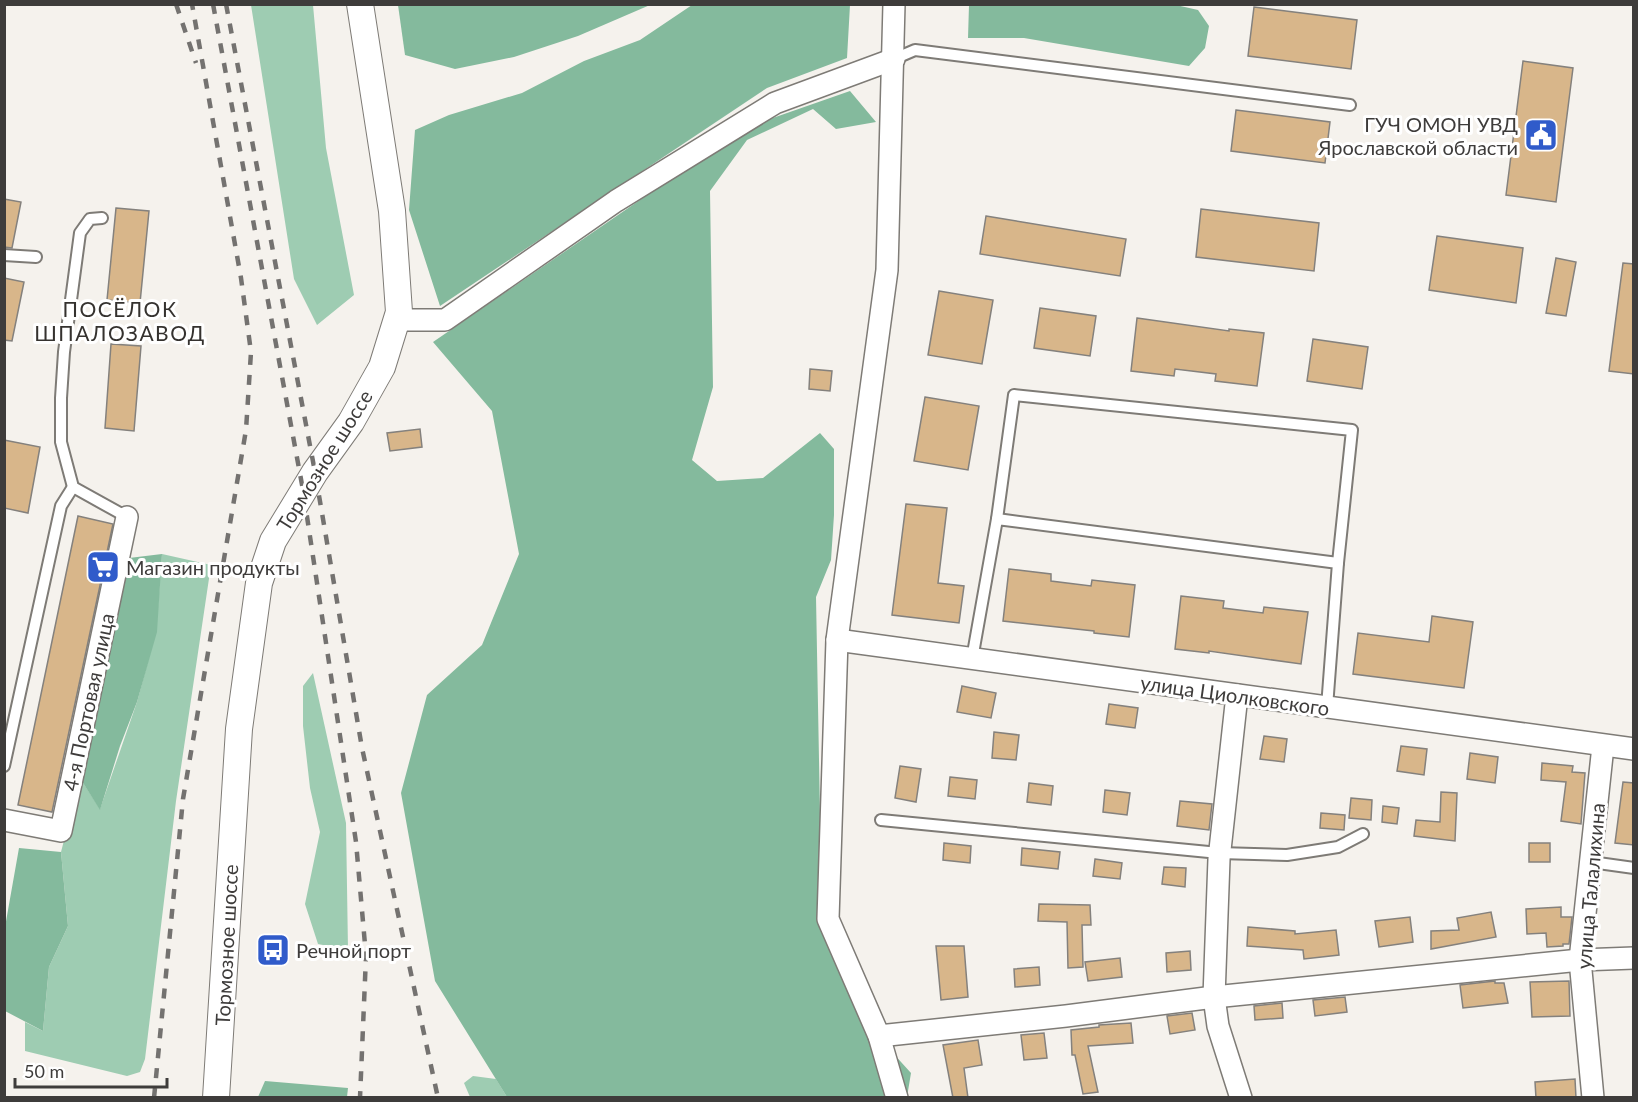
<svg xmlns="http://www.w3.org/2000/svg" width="1638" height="1102" font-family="Lato,sans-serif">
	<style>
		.green { fill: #9eccb2 }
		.forest { fill: #84ba9d }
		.building { fill: #d8b68a; stroke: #84817d; stroke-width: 1.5 }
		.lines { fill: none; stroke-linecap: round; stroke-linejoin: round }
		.service-casing { stroke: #7e7b76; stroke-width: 14 }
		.minor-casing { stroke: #7e7b76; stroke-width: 24 }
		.tertiary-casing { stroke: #7e7b76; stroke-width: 28 }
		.service { stroke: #fff; stroke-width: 10 }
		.minor { stroke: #fff; stroke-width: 21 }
		.tertiary { stroke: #fff; stroke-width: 26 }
		.rail { stroke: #747270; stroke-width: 4.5; stroke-dasharray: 10 10; stroke-linecap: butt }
		.labels { text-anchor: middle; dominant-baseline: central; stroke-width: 6; stroke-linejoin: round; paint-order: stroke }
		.poi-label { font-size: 20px; fill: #3e3c3b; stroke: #fff; text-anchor: start }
		.street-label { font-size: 20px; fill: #3e3c3b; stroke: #fff }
		.neighbourhood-label { font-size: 21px; letter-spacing: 1.5px; fill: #35322f; stroke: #fff }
	</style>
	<rect width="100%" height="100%" fill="#f5f2ed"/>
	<!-- green -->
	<g class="green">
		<path d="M251,5H313L326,148L354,295L317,325L294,279Z"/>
		<path d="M162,554L211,565L176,801L145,1059L140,1072L127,1076L25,1051V1022L43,1031L49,967L68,926L61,852L80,778L100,809L137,702L156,632Z"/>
		<path d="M313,673L346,823L348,950L318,944L305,904L320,832L310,788L303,726V686Z"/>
		<path d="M473,1076L496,1079L507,1097H470L464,1083Z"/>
	</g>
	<!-- forest -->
	<g class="forest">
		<path d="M398,5V4L650,5L578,36L514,57L455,69L405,55Z"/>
		<path d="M692,5H850L847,58L767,88L440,306L409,210L415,130L449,115L522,93L584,61L640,40Z"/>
		<path d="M969,5H1176L1198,10L1209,26L1205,48L1189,66L1024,38H968Z"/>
		<path d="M850,91L876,122L836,129L813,109L747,140L710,191L713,387L692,460L717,481L763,478L820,433L834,449V515L831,560L816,597L822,922L862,1019L911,1073L907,1097H507L435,981L401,793L427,695L482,645L519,554L492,411L433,342L688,167L738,130Z"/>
		<path d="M162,554L157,632L137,702L120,746L100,810L80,778L129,558Z"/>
		<path d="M19,848L61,852L68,926L49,967L43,1031L5,1011V927Z"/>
		<path d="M265,1081L348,1088L347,1097H258Z"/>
	</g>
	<!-- building -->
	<g class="building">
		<path d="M1254,7L1357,20L1351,69L1248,56Z"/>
		<path d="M1523,61L1573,68L1556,202L1506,195Z"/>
		<path d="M1236,110L1330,122L1325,163L1231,151Z"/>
		<path d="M4,199L21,202L12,248L4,247Z"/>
		<path d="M116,208L149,211L140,303L107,300Z"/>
		<path d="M1201,209L1319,223L1314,271L1196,257Z"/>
		<path d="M986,216L1126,239L1120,276L980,254Z"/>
		<path d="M1437,236L1523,248L1516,303L1429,290Z"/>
		<path d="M1556,258L1576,262L1566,316L1546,313Z"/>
		<path d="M1623,263L1634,264V374L1609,371Z"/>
		<path d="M4,278L24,282L12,341L4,340Z"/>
		<path d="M939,291L993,300L982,364L928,355Z"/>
		<path d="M1040,308L1096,316L1090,356L1034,348Z"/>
		<path d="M1137,318L1229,331V329L1264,333L1257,386L1215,381L1216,374L1175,369L1174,376L1131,371Z"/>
		<path d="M1313,339L1368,347L1362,389L1307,381Z"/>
		<path d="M111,344L141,346L134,431L105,428Z"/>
		<path d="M810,369L832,371L830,391L809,389Z"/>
		<path d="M925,397L979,406L968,470L914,461Z"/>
		<path d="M420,429L422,447L390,451L387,433Z"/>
		<path d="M4,440L40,447L28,513L4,508Z"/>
		<path d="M906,504L947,508L938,583L964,586L959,623L892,615Z"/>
		<path d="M78,516L113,524L52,812L18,805Z"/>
		<path d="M1009,569L1051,574V581L1091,586L1092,580L1135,585L1129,637L1094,633V631L1003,621Z"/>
		<path d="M1181,596L1224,601L1223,608L1263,613L1264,607L1308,612L1301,664L1209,651V653L1175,649Z"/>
		<path d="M1432,616L1473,622L1464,688L1353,674L1358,633L1429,642Z"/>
		<path d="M962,686L996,693L991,718L957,712Z"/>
		<path d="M1109,704L1138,708L1135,728L1106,724Z"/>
		<path d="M994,732L1019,735L1016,760L992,758Z"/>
		<path d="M1264,736L1287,739L1284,762L1260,759Z"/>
		<path d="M1401,746L1427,749L1424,775L1397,771Z"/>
		<path d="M1470,753L1498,757L1495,783L1467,779Z"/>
		<path d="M1542,763L1573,766L1572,772L1585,773L1581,824L1561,821L1566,782L1541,780Z"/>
		<path d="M900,766L921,769L916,802L895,798Z"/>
		<path d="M950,777L977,780L975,799L948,796Z"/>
		<path d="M1623,782L1634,783V845L1615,843Z"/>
		<path d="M1029,783L1053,786L1051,805L1027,802Z"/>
		<path d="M1105,790L1130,793L1127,815L1103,812Z"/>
		<path d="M1441,792L1457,793L1455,841L1414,836L1416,820L1440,822Z"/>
		<path d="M1351,798L1372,800L1371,820L1349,818Z"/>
		<path d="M1180,801L1212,804L1209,830L1177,826Z"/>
		<path d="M1383,806L1399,808L1397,824L1382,822Z"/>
		<path d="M1321,813L1345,815L1344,830L1320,828Z"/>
		<path d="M944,843L971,846L970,863L943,860Z"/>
		<rect x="1529" y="843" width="21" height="19"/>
		<path d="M1022,848L1060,852L1058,869L1021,865Z"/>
		<path d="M1095,859L1122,863L1120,879L1093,876Z"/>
		<path d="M1164,867L1186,868L1185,887L1162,884Z"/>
		<path d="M1039,904L1090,905L1091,925H1082L1083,967L1068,968L1067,922L1038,921Z"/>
		<path d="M1561,907V917H1572L1569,944H1563V946L1547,947L1546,933L1527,934L1526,909Z"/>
		<path d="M1491,912L1496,937L1431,949V931L1459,930L1457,918Z"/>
		<path d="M1410,917L1413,942L1379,947L1375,921Z"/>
		<path d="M1248,927L1295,931V934L1336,930L1339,955L1304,959L1303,950L1247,946Z"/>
		<path d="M936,946H964L968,997L941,1000Z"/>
		<path d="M1190,951L1191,970L1167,972L1166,953Z"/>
		<path d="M1120,958L1122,977L1088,981L1085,962Z"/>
		<path d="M1039,967L1040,985L1015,987L1014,969Z"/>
		<path d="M1495,981V983H1504L1508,1003L1463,1008L1460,985Z"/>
		<path d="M1569,981L1570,1016L1532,1017L1530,982Z"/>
		<path d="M1345,997L1347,1012L1315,1016L1313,1000Z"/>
		<path d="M1282,1003L1283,1018L1255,1020L1254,1006Z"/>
		<path d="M1192,1013L1195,1030L1170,1034L1167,1016Z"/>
		<path d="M1131,1023L1133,1043L1088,1046L1098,1092L1083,1094L1075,1055H1072L1071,1030L1099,1027V1025Z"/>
		<path d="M1044,1033L1047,1058L1024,1060L1021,1035Z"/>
		<path d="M978,1040L982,1065L964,1068L968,1098H953L943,1045Z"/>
		<path d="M1575,1079L1576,1098H1536L1535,1082Z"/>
	</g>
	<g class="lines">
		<defs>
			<g id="service">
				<path d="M894,59L915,50L1350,105"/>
				<path d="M102,218L90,219L80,233L64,352L61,398V442L73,487L127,517"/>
				<path d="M4,255L36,257"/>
				<path d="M997,519L1014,395L1352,430L1338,563"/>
				<path d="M972,659L997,519L1338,563L1327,707"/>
				<path d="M4,766L61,506L73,487"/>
				<path d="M881,820L1219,853L1287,855L1338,847L1363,834"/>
				<path d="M1591,862L1634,868"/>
			</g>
			<g id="minor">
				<path d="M894,4L887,270L837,640L828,919L879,1036L897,1098"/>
				<path d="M397,320H445L616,201L775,103L894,59"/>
				<path d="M837,640L1634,749"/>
				<path d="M1237,695L1219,859L1214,997L1218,1026L1241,1098"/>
				<path d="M4,820L61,831L127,517"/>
				<path d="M879,1036L1066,1016L1214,997L1580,960L1634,958"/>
				<path d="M1593,1098L1580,960L1603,746"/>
			</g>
			<path id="tertiary" d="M216,1098L239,729L259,583L273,541L315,472L351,422L382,367L399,312L392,211L360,4"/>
		</defs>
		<!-- service casing -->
		<use href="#service" class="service-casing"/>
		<!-- minor casing -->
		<use href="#minor" class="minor-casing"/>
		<!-- tertiary casing -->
		<use href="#tertiary" class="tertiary-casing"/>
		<!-- service -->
		<use href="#service" class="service"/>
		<!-- minor -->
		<use href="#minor" class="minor"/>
		<!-- tertiary -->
		<use href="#tertiary" class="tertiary"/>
		<!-- rail -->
		<g class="rail">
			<path d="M176,4L196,63"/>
			<path d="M213,4L303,490L356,842L366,956L360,1098"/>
			<path d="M226,4L315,472L362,748L438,1098"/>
			<path d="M154,1098L183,799L246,430L251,352L241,278L192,4"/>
		</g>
	</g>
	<!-- icons -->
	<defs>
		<symbol id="civic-square" viewBox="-11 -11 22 22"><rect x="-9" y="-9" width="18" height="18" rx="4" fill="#305bca" stroke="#fff"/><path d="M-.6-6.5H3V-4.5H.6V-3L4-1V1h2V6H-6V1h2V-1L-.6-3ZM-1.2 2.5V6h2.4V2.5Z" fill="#fff"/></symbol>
		<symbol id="supermarket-square" viewBox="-11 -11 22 22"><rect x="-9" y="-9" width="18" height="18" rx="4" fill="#305bca" stroke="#fff"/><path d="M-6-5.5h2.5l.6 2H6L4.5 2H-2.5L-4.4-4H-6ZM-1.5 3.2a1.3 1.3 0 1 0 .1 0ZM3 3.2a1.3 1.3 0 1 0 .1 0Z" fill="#fff"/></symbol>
		<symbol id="bus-square" viewBox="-11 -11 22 22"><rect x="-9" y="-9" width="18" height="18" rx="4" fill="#305bca" stroke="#fff"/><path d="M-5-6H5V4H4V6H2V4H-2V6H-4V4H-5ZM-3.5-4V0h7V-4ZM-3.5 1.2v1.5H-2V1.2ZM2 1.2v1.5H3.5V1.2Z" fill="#fff"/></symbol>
	</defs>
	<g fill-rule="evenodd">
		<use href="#civic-square" x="1522" y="116" width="38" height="38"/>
		<use href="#supermarket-square" x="84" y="548" width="38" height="38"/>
		<use href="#bus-square" x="254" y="931" width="38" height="38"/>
	</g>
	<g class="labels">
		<!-- poi labels -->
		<g class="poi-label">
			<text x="1518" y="124" text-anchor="end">ГУЧ ОМОН УВД<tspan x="1518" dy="23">Ярославской области</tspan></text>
			<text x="126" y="567">Магазин продукты</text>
			<text x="296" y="950">Речной порт</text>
		</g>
		<!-- street labels -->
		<g class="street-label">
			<text transform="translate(324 460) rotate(-58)">Тормозное шоссе</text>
			<text transform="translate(1235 695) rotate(8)">улица Циолковского</text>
			<text transform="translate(88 702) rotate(-78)">4-я Портовая улица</text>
			<text transform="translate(1590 886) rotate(-85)">улица Талалихина</text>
			<text transform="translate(226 945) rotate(-87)">Тормозное шоссе</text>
		</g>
		<!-- neighbourhood labels -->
		<g class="neighbourhood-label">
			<text x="120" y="308">ПОСЁЛОК<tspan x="120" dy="24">ШПАЛОЗАВОД</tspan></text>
		</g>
	</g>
	<!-- border -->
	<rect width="1638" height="1102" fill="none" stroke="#3e3c3b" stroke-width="12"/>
	<!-- scale -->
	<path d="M15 1078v9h152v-9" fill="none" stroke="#3e3c3b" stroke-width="3"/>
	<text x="24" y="1078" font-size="18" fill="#3e3c3b" stroke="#ffffff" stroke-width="4.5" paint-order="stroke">50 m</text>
</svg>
